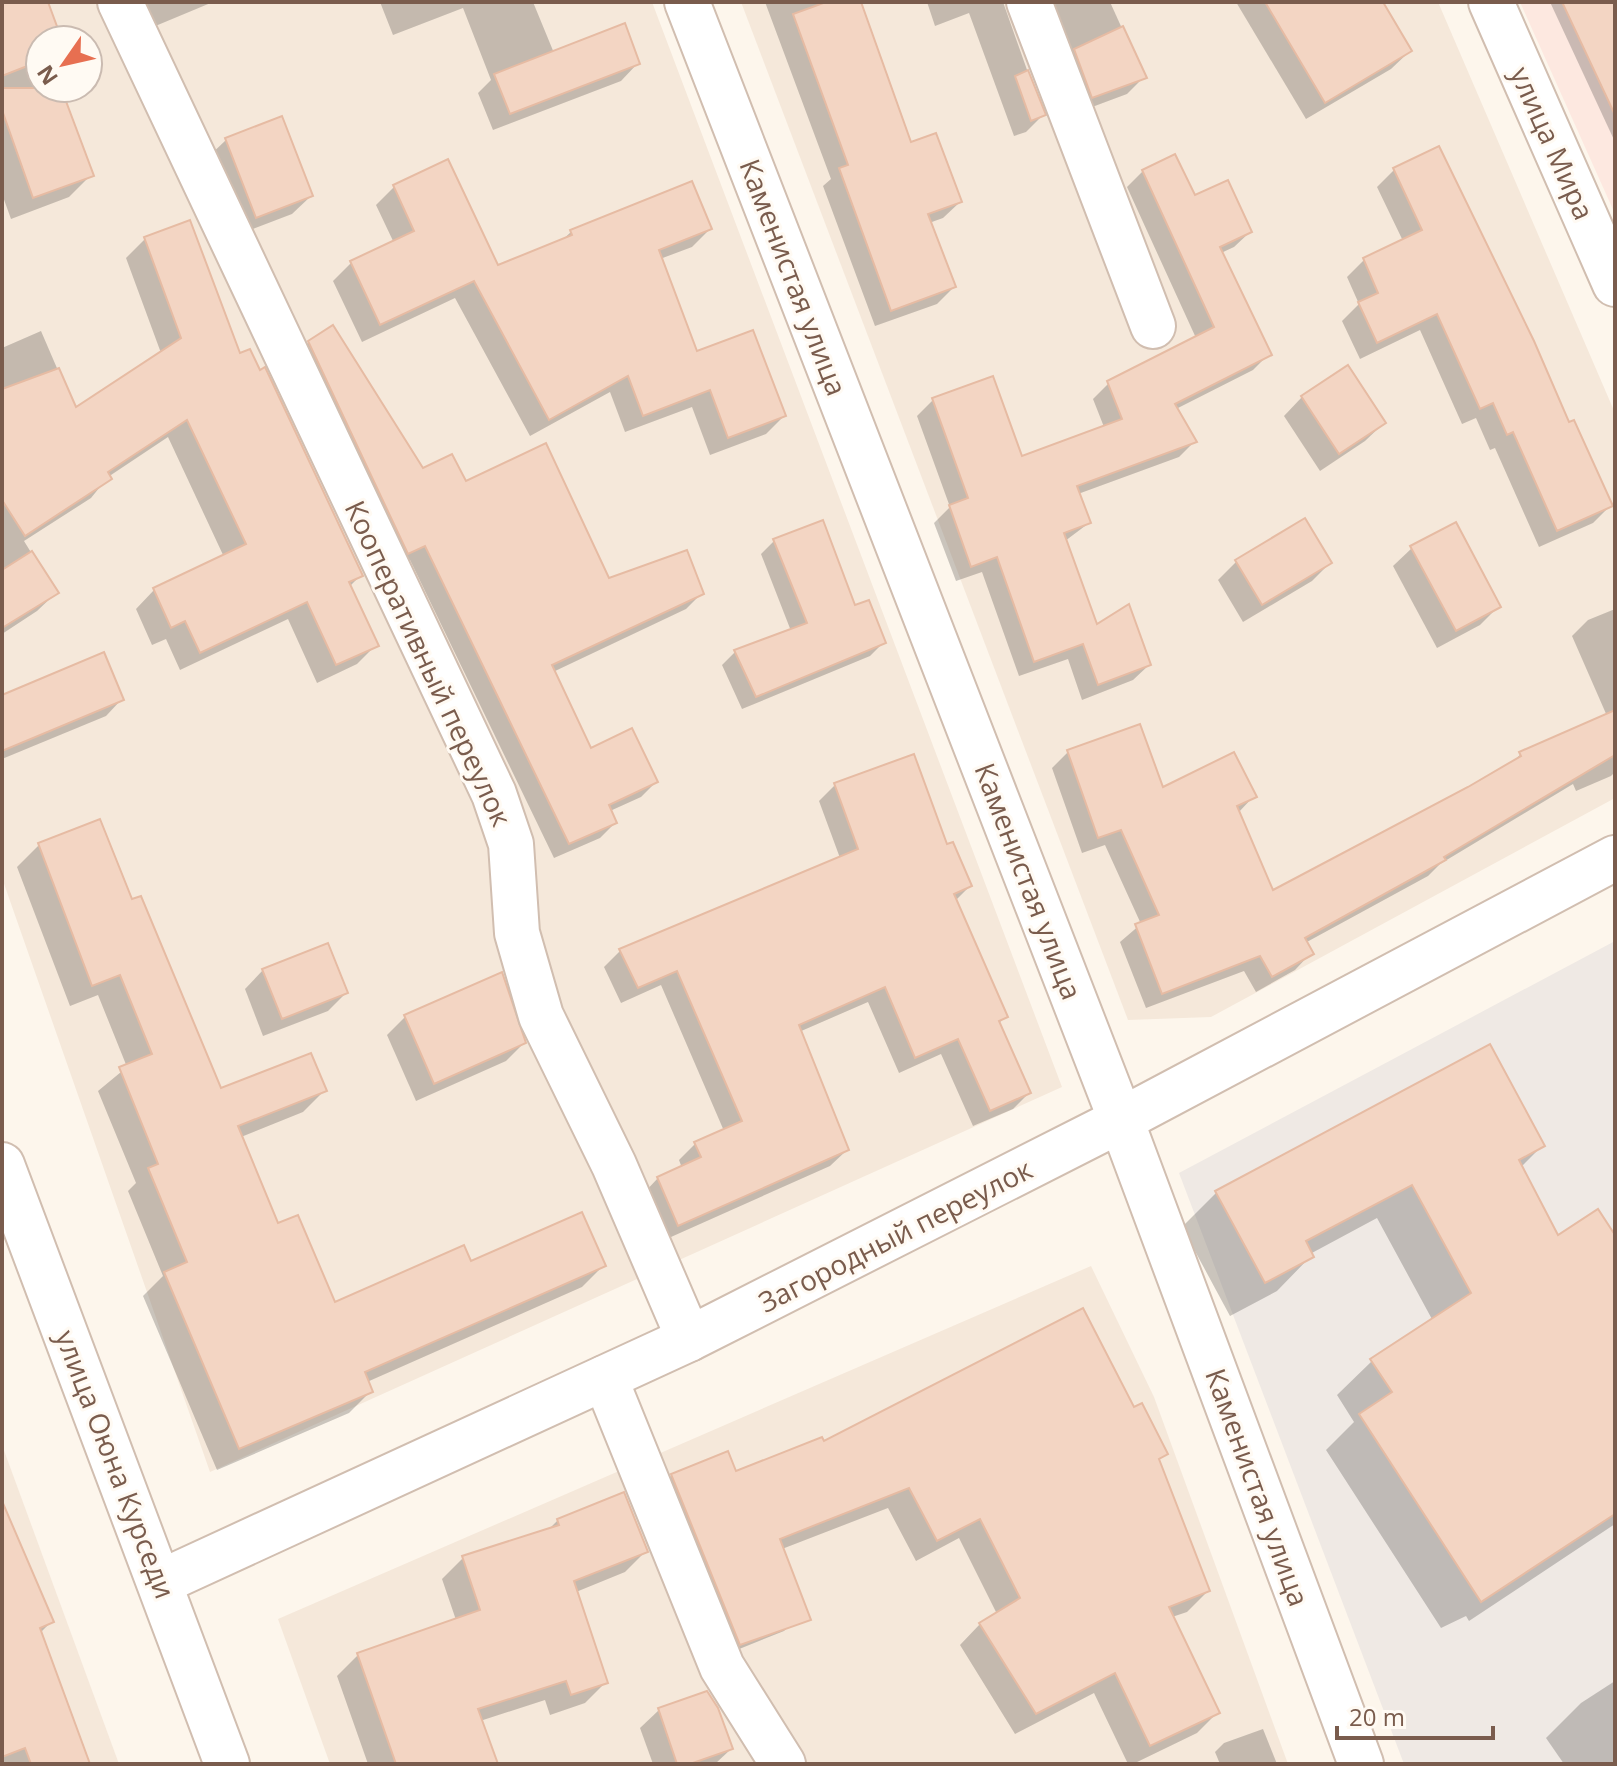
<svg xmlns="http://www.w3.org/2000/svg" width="1617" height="1766" font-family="'Open Sans',sans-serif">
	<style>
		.residential { fill: #f5e8da; fill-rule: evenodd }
		.commercial { fill: #fde8e0 }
		.industrial { fill: #efe9e4 }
		.shadow { fill: #0003 }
		.building { fill: #f3d5c3; stroke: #e6bba3; stroke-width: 2 }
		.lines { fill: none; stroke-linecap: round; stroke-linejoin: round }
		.minor-casing { stroke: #d1beb0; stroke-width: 48 }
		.minor { stroke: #fff; stroke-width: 44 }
		.labels { text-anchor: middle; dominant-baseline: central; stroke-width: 6; stroke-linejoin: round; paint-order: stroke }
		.street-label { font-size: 28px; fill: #7a5c4d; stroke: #fffaf3 }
	</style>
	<rect width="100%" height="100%" fill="#fdf6ec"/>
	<!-- residential -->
	<g class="residential">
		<path d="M2,2H652L1062,1087L210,1472L2,878ZM40,40H88V88H40Z"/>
		<path d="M741,2H1438L1615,413V798L1211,1017L1128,1020Z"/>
		<path d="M1091,1266L1154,1397L1288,1764H330L278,1619Z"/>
		<path d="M2,1445L119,1764H2Z"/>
	</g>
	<!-- commercial -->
	<path class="commercial" d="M1520,2H1615V214Z"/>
	<!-- industrial -->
	<path class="industrial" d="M1615,941V1764H1404L1179,1173Z"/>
	<!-- shadow -->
	<g class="shadow">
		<path d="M2,2H46L60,40H40V88H71L62,97L91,175L69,197L11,219L2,194Z"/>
		<path d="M144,2H213L153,27Z"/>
		<path d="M380,2H533L554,53L638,63L621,81L493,130L478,93L491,80L463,8L393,35Z"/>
		<path d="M765,2H859L910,144L960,202L943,218L929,223L954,287L937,304L875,326L823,186L831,179Z"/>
		<path d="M927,2H1003L1043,115L1026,132L1014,136L969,13L935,26Z"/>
		<path d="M1030,2H1110L1144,77L1127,94L1076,113Z"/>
		<path d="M1236,2H1380L1410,51L1391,69L1306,119Z"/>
		<path d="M1550,2H1615V142Z"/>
		<path d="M226,140L311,196L292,214L237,235L207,158Z"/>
		<path d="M1394,170L1568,425L1610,506L1593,523L1539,547L1495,448L1490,450L1476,418L1462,424L1420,330L1360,359L1342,321L1359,304L1347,277L1364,260L1403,241L1377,187Z"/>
		<path d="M1143,171L1250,232L1234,247L1221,253L1269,354L1253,370L1176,409L1194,442L1179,457L1078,494L1089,523L1065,541L1096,627L1149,665L1133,680L1082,700L1068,659L1019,676L982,572L956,581L934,523L950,507L917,416L933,400L1020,458L1104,427L1093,399L1109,383L1196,338L1127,187Z"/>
		<path d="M394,187L497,268L560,242L571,232L710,229L692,247L660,259L696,354L784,416L766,434L710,455L692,407L625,432L610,392L530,436L455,298L362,342L333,281L351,263L394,243L376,205Z"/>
		<path d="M145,239L239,356L361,575L349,587L376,645L357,664L317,683L288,619L180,670L166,639L152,645L136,609L154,590L224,557L168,437L108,477L91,498L24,541L56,593L37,611L2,634V348L41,331L75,410L161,353L126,258Z"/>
		<path d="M309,342L422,471L465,484L608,581L701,594L686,609L553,672L590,750L656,782L641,797L610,811L615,823L600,838L554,858L410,560L393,568L294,357Z"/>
		<path d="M1302,397L1384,423L1365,441L1320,471L1284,416Z"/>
		<path d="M1305,521L1330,563L1312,581L1243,622L1218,580L1236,562Z"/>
		<path d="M774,541L854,608L884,642L870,656L742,709L722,665L735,652L791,631L761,554Z"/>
		<path d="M1412,548L1498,607L1480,625L1437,648L1393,566Z"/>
		<path d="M1615,609V772L1611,776L1576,791L1573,784L1440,864L1428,876L1305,943L1311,953L1295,970L1256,992L1244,971L1146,1008L1120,942L1141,924L1105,845L1082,853L1052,768L1068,752L1162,790L1254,796L1238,813L1272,893L1509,765L1521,754L1607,716L1572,636L1588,620Z"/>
		<path d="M2,697L121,700L106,716L2,759Z"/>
		<path d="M835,785L946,847L970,886L955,901L1006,1016L999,1023L1029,1093L1013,1109L973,1126L941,1054L899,1073L868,1002L799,1032L847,1150L830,1166L662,1241L642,1195L658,1178L682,1168L679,1160L695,1144L724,1131L661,985L621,1003L604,967L620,951L840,858L819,801Z"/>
		<path d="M39,845L131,901L220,1091H324L303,1112L241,1137L277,1226L334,1305L470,1264L604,1265L582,1287L367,1382L371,1391L349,1413L217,1470L143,1296L163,1276L128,1191L136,1183L98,1091L127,1067L98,995L70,1006L17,867Z"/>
		<path d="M263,970L346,993L328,1011L263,1036L245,989Z"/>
		<path d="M405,1017L524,1043L506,1061L416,1101L387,1035Z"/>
		<path d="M1542,1146L1520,1168L1558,1238H1615V1524L1469,1621L1466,1616L1441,1628L1326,1450L1354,1422L1337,1395L1372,1361L1433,1321L1377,1218L1310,1254L1311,1256L1277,1291L1230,1316L1182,1227L1216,1193Z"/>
		<path d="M1133,1410L1165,1454L1158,1461L1208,1591L1187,1612L1172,1617L1218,1712L1197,1733L1133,1764H1128L1094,1693L1015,1734L960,1645L980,1624L997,1614L959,1538L916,1561L888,1508L782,1549L805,1610L784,1631L717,1658L651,1496L672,1475L735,1473L823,1444Z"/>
		<path d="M2,1506L51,1622L40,1633L88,1764H2Z"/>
		<path d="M558,1520L646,1551L625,1572L576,1592L606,1682L585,1703L550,1715L545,1700L480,1721L496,1764H368L337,1676L358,1655L456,1620L442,1579L463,1558L547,1531Z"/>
		<path d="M1615,1681V1764H1564L1546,1738L1581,1703Z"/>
		<path d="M659,1710L731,1749L715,1764H653L640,1728Z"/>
		<path d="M1263,1729L1277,1764H1220L1215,1752L1224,1743Z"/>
	</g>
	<!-- building -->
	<g class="building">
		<path d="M2,2H48L62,40H40V61L2,76Z"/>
		<path d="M826,2H861L911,142L936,133L962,202L928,214L956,287L891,311L839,168L848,165L793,14Z"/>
		<path d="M1265,2H1383L1412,51L1325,103Z"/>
		<path d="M1562,2H1615V115Z"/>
		<path d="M625,23L640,64L510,114L494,74Z"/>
		<path d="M1123,26L1147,78L1092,98L1074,49Z"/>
		<path d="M1028,70L1046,115L1031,121L1015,76Z"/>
		<path d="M2,88H61L94,176L33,198L2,110Z"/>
		<path d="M282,116L313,196L256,218L225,138Z"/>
		<path d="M1439,146L1534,341L1569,422L1574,420L1613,506L1557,531L1513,432L1507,435L1493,403L1480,409L1437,314L1377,343L1358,302L1378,293L1363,258L1422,230L1393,168Z"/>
		<path d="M1175,154L1195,195L1228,180L1252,232L1220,247L1272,355L1175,404L1197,442L1077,486L1091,523L1064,533L1097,624L1129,604L1151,665L1098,685L1083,644L1034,662L997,557L971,567L949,505L968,498L932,398L993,376L1022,456L1122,419L1107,381L1214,327L1142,170Z"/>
		<path d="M448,159L498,265L572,235L570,230L692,181L712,229L659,250L697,351L753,330L786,416L728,438L710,390L643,416L628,376L549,420L474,281L380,325L350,261L414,231L393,185Z"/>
		<path d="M190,220L240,353L250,349L260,370L265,367L363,576L349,582L379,646L336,665L307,602L200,653L185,621L171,628L153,588L246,544L187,420L108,472L112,479L25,536L2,500V389L59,368L76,407L181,338L144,237Z"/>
		<path d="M333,325L423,468L452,454L466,481L546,443L609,578L687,550L704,594L552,665L591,748L632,728L658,782L609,805L617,823L569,844L425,546L408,554L308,341Z"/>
		<path d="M1348,365L1386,423L1339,454L1301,396Z"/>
		<path d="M1305,518L1332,563L1262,605L1235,560Z"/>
		<path d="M823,520L855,605L869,600L886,643L756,697L734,650L807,623L773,539Z"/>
		<path d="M1456,522L1501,607L1456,631L1410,546Z"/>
		<path d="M32,551L59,593L2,628V570Z"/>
		<path d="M104,652L124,700L2,751V695Z"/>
		<path d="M1615,710V755L1444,857L1446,860L1305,938L1314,954L1272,977L1260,956L1162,994L1135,924L1159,915L1121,830L1098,838L1067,750L1140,724L1163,787L1234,752L1257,797L1237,806L1273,890L1468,787L1521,756L1519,752Z"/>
		<path d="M914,754L947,844L953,842L972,886L954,894L1008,1017L999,1021L1031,1093L990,1111L958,1039L915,1058L885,987L799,1025L849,1150L678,1226L657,1177L701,1157L694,1142L742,1121L677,971L638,988L619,949L858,849L834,783Z"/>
		<path d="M100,819L132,899L141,896L221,1088L311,1053L327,1091L238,1126L278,1223L298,1215L335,1302L464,1245L471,1261L582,1212L606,1266L365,1372L373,1392L239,1449L164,1272L187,1262L148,1168L158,1164L119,1067L152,1054L120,975L92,986L38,843Z"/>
		<path d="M328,943L348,993L282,1019L262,969Z"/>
		<path d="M502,972L526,1043L434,1084L404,1015Z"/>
		<path d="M1490,1044L1545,1146L1519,1160L1558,1235L1598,1209L1615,1235V1514L1481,1602L1359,1414L1392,1392L1370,1359L1471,1293L1412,1185L1306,1241L1314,1257L1265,1283L1215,1191Z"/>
		<path d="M1083,1308L1134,1407L1142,1403L1168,1454L1159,1459L1210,1591L1169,1607L1220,1713L1150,1746L1115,1673L1036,1714L979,1623L1020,1598L980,1519L937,1541L909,1488L780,1539L811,1620L740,1645L671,1474L728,1451L736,1471L822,1437L824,1441Z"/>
		<path d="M624,1492L648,1552L574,1581L608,1683L571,1695L566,1681L478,1709L498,1764H396L357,1653L480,1610L462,1556L559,1525L557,1519Z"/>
		<path d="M2,1501L54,1622L40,1628L90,1764H31L25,1748L2,1757Z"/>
		<path d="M707,1691L718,1708L733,1749L690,1764H677L658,1708Z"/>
	</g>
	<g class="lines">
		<defs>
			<g id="minor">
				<path d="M120,2L494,794L511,844L517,933L541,1016L614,1165L689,1339"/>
				<path d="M687,2L1121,1120L1361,1764"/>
				<path d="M1029,2L1153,326"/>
				<path d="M1491,2L1615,284"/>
				<path d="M2,1165L227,1764"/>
				<path d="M605,1378L722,1667L783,1764"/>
				<path d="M161,1582L689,1339L1121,1120L1615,858"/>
			</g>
		</defs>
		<!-- minor casing -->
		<use href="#minor" class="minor-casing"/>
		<!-- minor -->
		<use href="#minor" class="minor"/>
	</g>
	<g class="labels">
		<!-- street labels -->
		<g class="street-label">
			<text transform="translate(1553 143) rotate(66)">улица Мира</text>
			<text transform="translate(794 277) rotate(69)">Каменистая улица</text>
			<text transform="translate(429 663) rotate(65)">Кооперативный переулок</text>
			<text transform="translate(1029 881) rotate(69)">Каменистая улица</text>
			<text transform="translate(895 1235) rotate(-27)">Загородный переулок</text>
			<text transform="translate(116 1464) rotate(69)">улица Оюна Курседи</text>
			<text transform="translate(1258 1487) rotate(70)">Каменистая улица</text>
		</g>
	</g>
	<!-- border -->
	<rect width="1617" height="1766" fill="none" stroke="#7a5c4d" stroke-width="8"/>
	<!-- north arrow -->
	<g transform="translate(64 64) rotate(236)"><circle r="38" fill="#fffaf3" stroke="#cabbb1" stroke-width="2"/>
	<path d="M0-6L14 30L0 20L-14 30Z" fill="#e76f51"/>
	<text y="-12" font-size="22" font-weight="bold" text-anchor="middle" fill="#7a5c4d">N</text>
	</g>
	<!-- scale -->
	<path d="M1337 1726v12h156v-12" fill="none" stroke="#7a5c4d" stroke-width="4"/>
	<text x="1349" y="1726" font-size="24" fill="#7a5c4d" stroke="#fffaf3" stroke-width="6" paint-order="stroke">20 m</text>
</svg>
